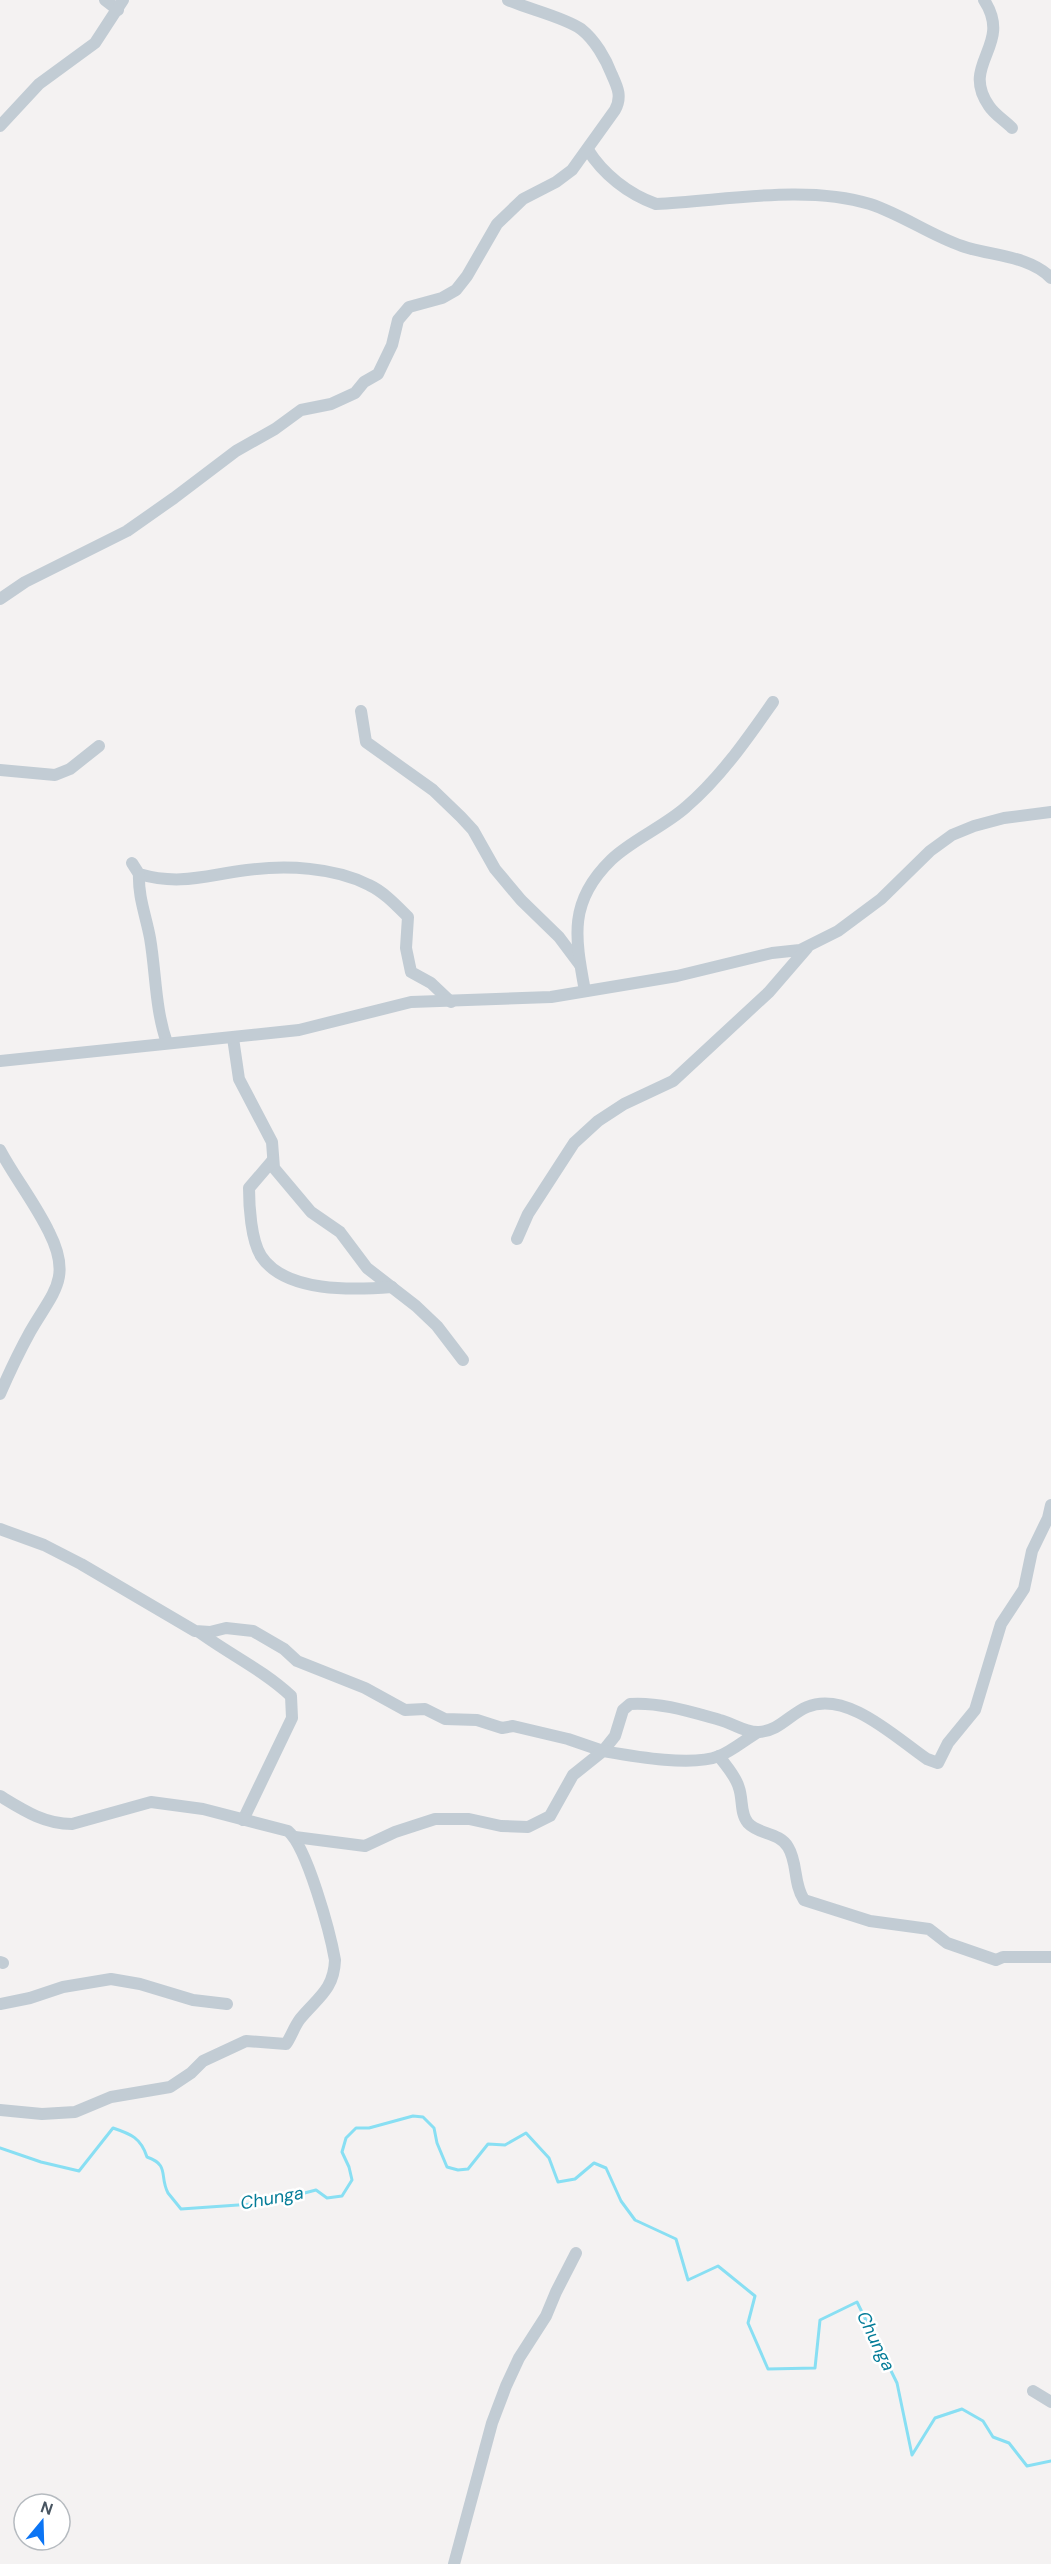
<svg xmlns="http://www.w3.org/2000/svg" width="1051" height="2564" font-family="'DM Sans',sans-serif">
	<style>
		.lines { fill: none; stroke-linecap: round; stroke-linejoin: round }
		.stream { stroke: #88dff3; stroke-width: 3 }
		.street { stroke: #c2ccd4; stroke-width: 12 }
		.labels { text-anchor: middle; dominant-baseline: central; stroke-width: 5; stroke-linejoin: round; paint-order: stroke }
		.water-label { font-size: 18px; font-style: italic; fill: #047c98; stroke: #fff }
	</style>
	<rect width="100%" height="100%" fill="#f4f2f2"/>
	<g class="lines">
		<!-- stream -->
		<path class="stream" d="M0,2148L41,2162L79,2171L113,2128C131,2134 141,2138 147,2157C170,2165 159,2176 168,2193C172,2198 177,2204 181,2209L266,2203L316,2190L327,2198L342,2196L352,2180L349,2167L342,2152L346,2138L356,2128H369L413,2116L423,2117L434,2128L437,2143L447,2167L458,2170L468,2169L488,2144L505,2145L526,2133L549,2158L558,2182L575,2179L594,2163L606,2168L621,2201L635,2220L676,2239L688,2280L718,2266L755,2296L748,2323L768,2369L815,2368L820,2320L857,2302L897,2383L912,2455L935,2418L962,2409L983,2421L993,2437L1009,2443L1027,2466L1051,2461"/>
		<!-- street -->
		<g class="street">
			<path d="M105,0L118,10"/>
			<path d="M984,0C1014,46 959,63 989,106C994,114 1005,121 1012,128"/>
			<path d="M0,126L39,84L95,43L123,0"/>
			<path d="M588,150C603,174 628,194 656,204C723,201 805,184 870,204C903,215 930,235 962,246C990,256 1029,255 1051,278"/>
			<path d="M0,599L25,582L127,531L174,498L236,451L275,429L301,410L331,404L355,393L364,382L378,374L392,345L398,320L409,307L442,298L456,290L467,276L497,224L523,199L556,182L572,170L615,110C622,97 618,88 612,75C606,59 595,40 581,29C564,17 528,9 508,0"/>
			<path d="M361,711L366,742L433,790L461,817L473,830L495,869L521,900L559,937L580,965"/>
			<path d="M0,770L55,775L70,769L99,746"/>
			<path d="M132,863L139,874C181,886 206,875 247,870C286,865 334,867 369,885C384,892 396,905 408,917L406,948L411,972L431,983L451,1002"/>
			<path d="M139,874C138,897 146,916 150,938C156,973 155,1009 167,1043"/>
			<path d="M585,991C575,937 568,902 611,860C630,841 665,826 686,807C721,777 747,739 773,702"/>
			<path d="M233,1038L239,1079L272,1142L274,1168L311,1212L340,1232L367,1268L416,1306L437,1326L463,1360"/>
			<path d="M0,1061L299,1030L411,1002L551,997L677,976L772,953L800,950L838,931L881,899L930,851L952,835L974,826L1004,818L1051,812"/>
			<path d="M0,1150C15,1178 35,1203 49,1232C73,1279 52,1293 30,1332C19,1352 9,1373 0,1394"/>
			<path d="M273,1160L249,1188C249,1206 251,1240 261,1256C285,1293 354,1290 392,1287"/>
			<path d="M517,1239L528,1214L574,1143L598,1121L624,1104L673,1081L769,992L807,948"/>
			<path d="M0,1529L44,1545L81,1564L195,1631L210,1632L226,1628L253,1631L284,1649L297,1661L365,1688L405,1710L425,1709L445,1719L477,1720L502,1728L513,1726L568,1739L603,1751L615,1736L623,1710L630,1704C660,1702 691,1712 720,1720C732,1723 746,1733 759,1732C779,1731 790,1714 807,1707C847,1690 896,1738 927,1759L938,1763L948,1743L975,1710L1001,1624L1024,1589L1032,1551L1048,1518L1051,1505"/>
			<path d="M199,1632C229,1654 263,1670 291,1696L292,1718L243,1820"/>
			<path d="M719,1756C726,1766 736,1776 739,1788C743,1799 740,1814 748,1823C759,1835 779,1832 788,1847C798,1863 793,1883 804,1900L870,1921L929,1929L947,1943L996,1960L1003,1957H1051"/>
			<path d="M0,1796C23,1810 44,1824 72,1824L151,1802L203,1809L288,1831C307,1847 330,1932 335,1960C334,1990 317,1998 300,2019C294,2027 291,2037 286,2044L246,2041L203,2061L191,2073L170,2087L111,2097L75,2112L42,2114L0,2110"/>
			<path d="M295,1837L365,1846L395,1832L435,1819H469L501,1826L528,1827L550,1816L573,1775L603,1751C632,1756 692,1767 719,1756C732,1751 746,1739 758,1732"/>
			<path d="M0,1962L3,1963"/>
			<path d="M0,2004L30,1998L63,1987L111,1979L140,1984L193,2000L227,2004"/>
			<path d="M1033,2391L1051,2402"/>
			<path d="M454,2564L492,2423L506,2386L519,2358L546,2316L556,2292L576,2253"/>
		</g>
	</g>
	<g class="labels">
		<!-- water labels -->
		<g class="water-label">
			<text transform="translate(272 2198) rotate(-10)">Chunga</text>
			<text transform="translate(876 2341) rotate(64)">Chunga</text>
		</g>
	</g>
	<!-- north arrow -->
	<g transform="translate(42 2522) rotate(19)"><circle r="28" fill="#ffffff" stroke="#b6bbc0" stroke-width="1.5"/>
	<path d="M0-4.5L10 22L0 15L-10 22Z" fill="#0c75f4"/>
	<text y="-9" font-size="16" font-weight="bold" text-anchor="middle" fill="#485561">N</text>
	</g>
</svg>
